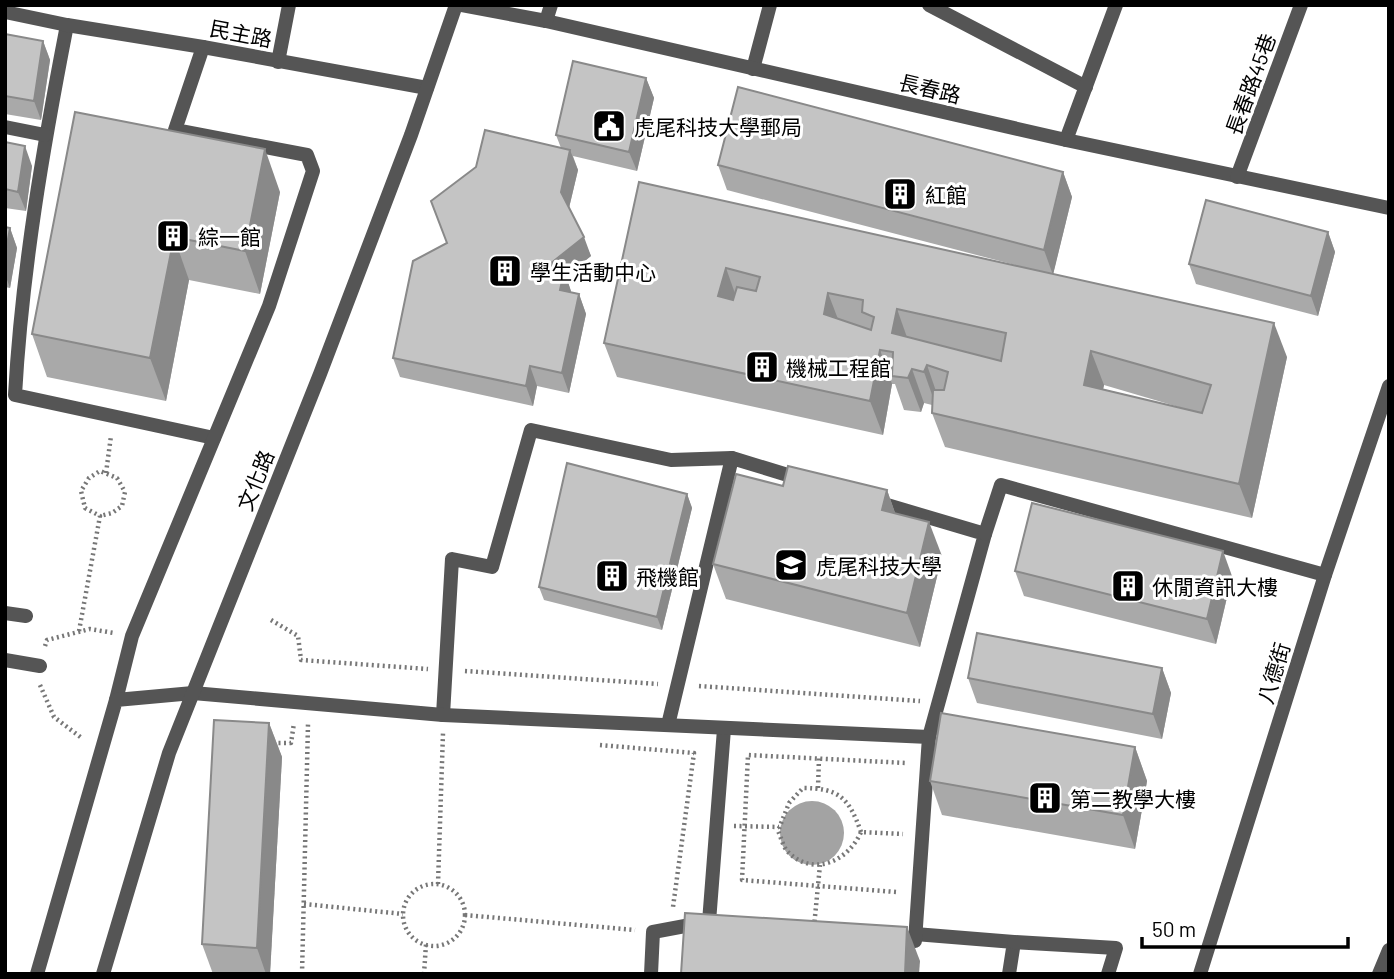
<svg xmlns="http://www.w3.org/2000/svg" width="1394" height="979" font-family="Barlow,'Noto Sans TC',sans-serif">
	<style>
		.water { fill: #a3a3a3 }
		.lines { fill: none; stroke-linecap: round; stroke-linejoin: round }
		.path { stroke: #777; stroke-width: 4.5; stroke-dasharray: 2 3.5; stroke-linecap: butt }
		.service { stroke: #555; stroke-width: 14 }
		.minor { stroke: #555; stroke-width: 14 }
		.wall { fill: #a9a9a9; fill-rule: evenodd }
		.shaded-wall { fill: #898989 }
		.building { fill: #c4c4c4; stroke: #898989; stroke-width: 2; fill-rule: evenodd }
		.labels { text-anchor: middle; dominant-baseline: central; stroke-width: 6; stroke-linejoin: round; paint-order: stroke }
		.street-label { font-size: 21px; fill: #000; stroke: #fff }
		.poi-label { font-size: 21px; fill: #000; stroke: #fff; text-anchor: start }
	</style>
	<rect width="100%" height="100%" fill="#fff"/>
	<!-- water -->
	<circle class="water" cx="812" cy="833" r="32"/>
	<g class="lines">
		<!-- path -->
		<g class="path">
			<path d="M106,473L111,436"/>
			<path d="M271,620L298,636L301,660L428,669"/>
			<path d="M79,631L100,516L85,508L81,491L89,478L100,471L117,478L125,492L122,506L112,513L100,516"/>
			<path d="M45,646L47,640L90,629L114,633"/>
			<path d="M465,671L658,684"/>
			<path d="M40,685L54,717L83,739"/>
			<path d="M699,686L920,701"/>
			<path d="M273,743H291L294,723"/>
			<path d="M600,745L694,753L673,907"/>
			<path d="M818,788L819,758"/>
			<path d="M734,826L779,827"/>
			<path d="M861,832C849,798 839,788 803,788L789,803L778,831C781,837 783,847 788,852C814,878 849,860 861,832L903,834"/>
			<path d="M438,884L443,733"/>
			<circle cx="434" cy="915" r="31"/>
			<path d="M896,892L742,880L748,755L906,763"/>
			<path d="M304,904L403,914"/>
			<path d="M465,915L635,930"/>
			<path d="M814,927L820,865"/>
			<path d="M302,974L308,724"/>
			<path d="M424,974L426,944"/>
		</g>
		<!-- service -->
		<g class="service">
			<path d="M929,5L1086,87"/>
			<path d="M67,25C43,148 22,270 15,395L214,438"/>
			<path d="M278,62L289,5"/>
			<path d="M753,69L770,5"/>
			<path d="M5,127L45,135"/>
			<path d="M1066,140L1116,5"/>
			<path d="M877,502L985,534L929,737"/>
			<path d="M985,534L1001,485L1325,575"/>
			<path d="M5,613L26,616"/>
			<path d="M5,660L40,666"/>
			<path d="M116,700L132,636L269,306L313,171L307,155L175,130L203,47"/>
			<path d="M443,715L452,559L492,567L531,430L671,460L732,458L804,480"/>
			<path d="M668,725L732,458"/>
			<path d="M720,923L709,922L724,729"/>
			<path d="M915,934L1014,942L1009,974"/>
			<path d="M1014,942L1116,948L1108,974"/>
			<path d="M37,974L116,700L193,693L443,715L929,737L915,941L894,939"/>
			<path d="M651,974L653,932L701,923"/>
			<path d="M1379,974L1389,950"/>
		</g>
		<!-- minor -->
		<g class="minor">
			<path d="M462,5L546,21L1066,140L1389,208"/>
			<path d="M5,12L67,25L203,47L427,88"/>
			<path d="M546,21L551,5"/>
			<path d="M1237,177L1301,5"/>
			<path d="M103,974L169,753L320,374L411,135L456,5"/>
			<path d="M1200,974L1325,575L1389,386"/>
		</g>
	</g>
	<!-- wall -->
	<g class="wall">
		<path d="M5,34L43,41L50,60L41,120L5,114Z"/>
		<path d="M646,78L654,98L637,171L573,156L578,170L569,208L591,256L566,276L571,292L579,294L586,314L569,393L537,386L533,406L400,377L393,358L447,243L561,148L556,135Z"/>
		<path d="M75,112L280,192L260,294L189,280L166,401L47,377L32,334Z"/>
		<path d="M5,142L32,166L26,211L5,208Z"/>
		<path d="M718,165L1063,172L1072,197L1053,274L1287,357L1252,518L945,447L932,413V405L924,403L921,412L904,410L895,384H892L883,435L617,377L604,343L639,182L1019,266L727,190ZM1104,385L1199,413L1103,389Z"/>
		<path d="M5,227L10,228L17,248L10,288L5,287Z"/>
		<path d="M1328,232L1335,252L1318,316L1196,284L1189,264Z"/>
		<path d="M783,486L887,490L895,513L942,556L920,647L726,599L713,564Z"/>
		<path d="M687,494L692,508L662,630L544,600L539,587Z"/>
		<path d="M1015,571L1232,576L1216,644L1024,596Z"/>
		<path d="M1162,668L1171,693L1162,739L977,703L968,678Z"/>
		<path d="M269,723L282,757L270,974H213L202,944Z"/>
		<path d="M1135,747L1147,781L1135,849L942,815L930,781Z"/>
	</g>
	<!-- shaded-wall -->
	<g class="shaded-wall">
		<path d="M43,41L50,60L41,120L34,101Z"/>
		<path d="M646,78L654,98L637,171L629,152Z"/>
		<path d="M25,146L32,166L26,211L18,192Z"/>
		<path d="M265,149L280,192L260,294L245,251Z"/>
		<path d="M570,150L578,170L568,212L561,192Z"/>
		<path d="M1063,172L1072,197L1053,275L1044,250Z"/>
		<path d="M10,228L17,248L10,288L5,274V256Z"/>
		<path d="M1328,232L1335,252L1318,316L1311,296Z"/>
		<path d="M174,237L189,280L166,401L150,358Z"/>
		<path d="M584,237L591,256L566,276L571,291L567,309L545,268Z"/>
		<path d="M726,268L738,302L718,296Z"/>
		<path d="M828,293L841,327L824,314Z"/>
		<path d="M579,294L586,314L569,393L562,373Z"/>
		<path d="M897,309L909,343L892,333Z"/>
		<path d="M1274,323L1287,357L1252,518L1239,484Z"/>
		<path d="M880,350L892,384L883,435L870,401Z"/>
		<path d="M1091,351L1104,385L1097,419L1084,385Z"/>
		<path d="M927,365L939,400L936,406L924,372Z"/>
		<path d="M530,366L537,386L533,406L526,386Z"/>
		<path d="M912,369L924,403L921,412L908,378Z"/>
		<path d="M887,490L899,524L882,510Z"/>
		<path d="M687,494L692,508L662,630L657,617Z"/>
		<path d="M929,522L942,556L920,647L907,613Z"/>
		<path d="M1223,551L1232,576L1216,644L1207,619Z"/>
		<path d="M1162,668L1171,693L1162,739L1153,714Z"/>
		<path d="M269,723L282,757L270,974H266L257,948Z"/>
		<path d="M1135,747L1147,781L1135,849L1123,815Z"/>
		<path d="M907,927L920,961L919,974H905Z"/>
	</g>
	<!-- building -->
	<g class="building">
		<path d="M5,34L43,41L34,101L5,96Z"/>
		<path d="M573,61L646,78L629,152L556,135Z"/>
		<path d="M738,87L1063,172L1044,250L718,165Z"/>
		<path d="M75,112L265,149L245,251L174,237L150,358L32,334Z"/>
		<path d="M485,130L570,150L561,192L584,237L545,268L564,272L560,290L579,294L562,373L530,366L526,386L393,358L413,261L447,243L431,201L476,167Z"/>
		<path d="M5,142L25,146L18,192L5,189Z"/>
		<path d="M639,182L1274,323L1239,484L932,413L933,390H944L948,372L927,365L924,372L912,369L908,378L892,376L893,352L880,350L870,401L604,343ZM726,268L760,277L756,291L737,287L733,300L718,296ZM828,293L863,300L862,312L874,317L871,330L824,314ZM897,309L1006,333L1001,361L892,333ZM1091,351L1211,385L1202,413L1084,385Z"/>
		<path d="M1206,200L1328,232L1311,296L1189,264Z"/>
		<path d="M5,227L10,228L5,256Z"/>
		<path d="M567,463L687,494L657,617L539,587Z"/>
		<path d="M788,466L887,490L882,510L929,522L907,613L713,564L736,474L783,486Z"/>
		<path d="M1032,503L1223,551L1207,619L1015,571Z"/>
		<path d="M977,633L1162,668L1153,714L968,678Z"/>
		<path d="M941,713L1135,747L1123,815L930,781Z"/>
		<path d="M214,720L269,723L257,948L202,944Z"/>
		<path d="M685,913L907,927L905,974H681Z"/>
	</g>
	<!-- icons -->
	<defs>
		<symbol id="civic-square" viewBox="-11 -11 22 22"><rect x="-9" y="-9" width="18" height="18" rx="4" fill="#000" stroke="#fff"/><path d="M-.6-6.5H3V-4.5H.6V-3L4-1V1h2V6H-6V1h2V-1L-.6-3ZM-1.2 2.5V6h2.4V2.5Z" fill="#fff"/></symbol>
		<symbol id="building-square" viewBox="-11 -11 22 22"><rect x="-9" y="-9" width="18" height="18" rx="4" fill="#000" stroke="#fff"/><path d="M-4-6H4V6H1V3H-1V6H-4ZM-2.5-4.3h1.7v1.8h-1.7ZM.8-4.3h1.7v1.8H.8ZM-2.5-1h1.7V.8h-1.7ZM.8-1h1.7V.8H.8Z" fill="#fff"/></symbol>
		<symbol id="university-square" viewBox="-11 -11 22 22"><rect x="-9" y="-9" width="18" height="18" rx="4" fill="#000" stroke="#fff"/><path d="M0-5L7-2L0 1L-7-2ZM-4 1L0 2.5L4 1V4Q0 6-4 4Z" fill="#fff"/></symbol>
	</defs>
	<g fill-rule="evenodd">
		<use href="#civic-square" x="590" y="107" width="38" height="38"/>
		<use href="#building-square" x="881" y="175" width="38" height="38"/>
		<use href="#building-square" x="154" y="217" width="38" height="38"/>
		<use href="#building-square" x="486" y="252" width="38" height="38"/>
		<use href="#building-square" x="743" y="348" width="38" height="38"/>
		<use href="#university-square" x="772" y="546" width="38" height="38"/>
		<use href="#building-square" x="593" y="557" width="38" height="38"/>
		<use href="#building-square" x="1109" y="567" width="38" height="38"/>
		<use href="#building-square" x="1026" y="779" width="38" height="38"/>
	</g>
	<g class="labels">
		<!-- street labels -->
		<g class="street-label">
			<text transform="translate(241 33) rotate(11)">民主路</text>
			<text transform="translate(1250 84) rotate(-70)">長春路45巷</text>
			<text transform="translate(930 88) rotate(13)">長春路</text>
			<text transform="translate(255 480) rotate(-68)">文化路</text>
			<text transform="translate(1273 673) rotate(-73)">八德街</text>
		</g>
		<!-- poi labels -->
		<g class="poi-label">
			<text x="634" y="126">虎尾科技大學郵局</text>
			<text x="925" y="194">紅館</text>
			<text x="198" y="236">綜一館</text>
			<text x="530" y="271">學生活動中心</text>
			<text x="786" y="367">機械工程館</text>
			<text x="816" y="565">虎尾科技大學</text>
			<text x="636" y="576">飛機館</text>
			<text x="1152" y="586">休閒資訊大樓</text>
			<text x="1070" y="798">第二教學大樓</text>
		</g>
	</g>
	<!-- border -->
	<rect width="1394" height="979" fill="none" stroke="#000000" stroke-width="14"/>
	<!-- scale -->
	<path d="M1142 937v10h206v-10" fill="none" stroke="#000000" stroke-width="3.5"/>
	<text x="1152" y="937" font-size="21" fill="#000000" stroke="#ffffff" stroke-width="5" paint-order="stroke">50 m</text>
</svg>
